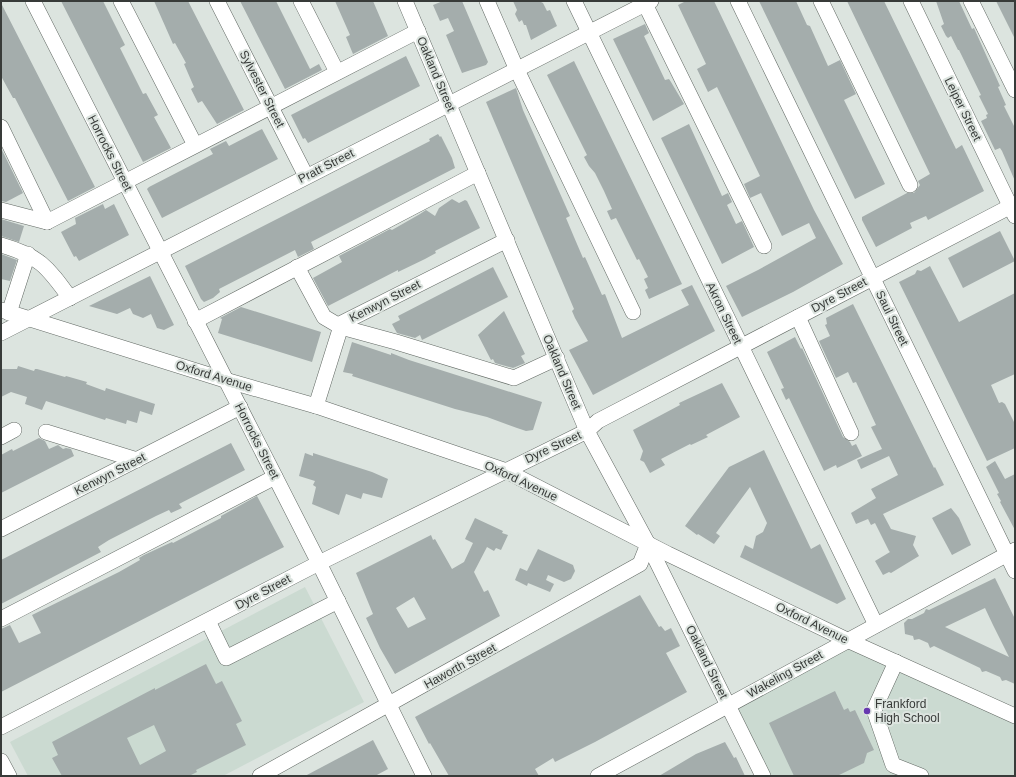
<svg xmlns="http://www.w3.org/2000/svg" width="1016" height="777" font-family="Helvetica,sans-serif">
	<style>
		.built { fill: #cbdad1 }
		.building { fill: #a4adac; fill-rule: evenodd }
		.lines { fill: none; stroke-linecap: round; stroke-linejoin: round }
		.minor-casing { stroke: #626964; stroke-width: 16 }
		.minor { stroke: #fff; stroke-width: 15 }
		.poi-dot { fill: #6738b0; stroke: #dce4df; stroke-width: 1.5 }
		.labels { text-anchor: middle; dominant-baseline: central; stroke-width: 4; stroke-linejoin: round; paint-order: stroke }
		.street-label { font-size: 12px; fill: #383b39; stroke: #dce4df }
		.poi-label { font-size: 12px; fill: #383b39; stroke: #dce4df; text-anchor: start }
	</style>
	<rect width="100%" height="100%" fill="#dce4df"/>
	<!-- built -->
	<g class="built">
		<path d="M305,587L364,702L223,776H28L10,742Z"/>
		<path d="M847,640L1015,716V776H763L728,706Z"/>
	</g>
	<!-- building -->
	<g class="building">
		<path d="M61,1H103L125,45L120,48L143,94L146,93L158,115L154,117L171,148L143,162Z"/>
		<path d="M154,1H188L244,110L217,124L202,101L198,103L191,89L194,87L184,64L186,63L175,43L173,44Z"/>
		<path d="M240,1H276L310,69L319,64L322,70L285,89Z"/>
		<path d="M335,1H373L388,36L353,54L346,37L350,35Z"/>
		<path d="M443,1H462L488,62L486,65L462,73L446,35L454,31L448,18L440,21L433,5Z"/>
		<path d="M513,1H539L543,3L547,11L550,10L557,26L531,40L526,25H524L522,20L519,22L515,14L517,10Z"/>
		<path d="M686,1H714L814,210L843,264L793,292L742,317L726,286L758,270L816,238L809,223L782,236L761,193L750,198L744,184L760,176L717,87L708,92L697,69L706,64L678,5Z"/>
		<path d="M759,1H796L807,25L810,26L828,66L840,60L856,94L844,100L885,184L855,199Z"/>
		<path d="M847,1H884L956,149L962,145L984,191L928,220L926,216L910,223L912,228L876,247L862,220V217L907,193H914L920,185L918,181L930,174Z"/>
		<path d="M936,1H959L972,29L974,28L1000,86L998,87L1006,105L1004,106L1015,128V181L1002,151L1000,148L995,150L981,121L987,118L986,115L988,114L979,96L981,95L959,50H958L951,36L948,38L946,36L941,26L944,24Z"/>
		<path d="M996,1H1015V39Z"/>
		<path d="M1,3L95,187L68,201L15,98H13L1,76Z"/>
		<path d="M645,24L649,33L644,36L665,80L669,79L671,82L684,104L653,121L613,39Z"/>
		<path d="M406,56L420,86L308,143L305,138L303,139L291,115Z"/>
		<path d="M574,61L682,284L649,299L645,290L648,288L644,279L648,277L639,259L637,260L616,218L611,220L607,211L612,209L604,191L595,173L589,166L584,157L587,155L547,75Z"/>
		<path d="M516,88L523,110L570,216L566,218L574,237L583,258L585,257L602,295L605,294L622,338L689,305L681,290L692,285L715,331L593,395L569,350L588,341L575,318L572,311L574,309L486,102Z"/>
		<path d="M689,124L722,196L728,193L732,202L727,205L736,224L742,221L754,247L722,264L661,138Z"/>
		<path d="M262,129L278,159L162,218L147,189L149,187L213,154L210,149L226,141L229,146Z"/>
		<path d="M438,134L440,137L441,136L452,158L455,168L311,242L314,249L298,257L295,250L219,289L220,292L213,298L204,302L201,299L185,266L430,141L429,139Z"/>
		<path d="M1,148L23,193L6,202L1,201Z"/>
		<path d="M452,199L459,203L465,200L467,201L480,228L435,251L436,253L425,259L398,272V270L328,306L313,278L342,262L339,256L390,229L392,230L420,214L426,210L435,216L439,208Z"/>
		<path d="M103,204L105,209L114,204L129,235L79,261L76,256L74,257L61,232L76,224L75,218Z"/>
		<path d="M1,219L24,226L19,242L1,236Z"/>
		<path d="M1000,231L1015,261L963,288L948,258Z"/>
		<path d="M1,254L17,260L10,281L1,279Z"/>
		<path d="M930,266L959,322L1015,293V374L991,385L999,403L1002,402L1005,404L1015,424V448L987,461L899,282L915,274L917,270L921,271Z"/>
		<path d="M493,267L508,297L422,340L420,335L415,338L397,333L392,324L400,320L398,316Z"/>
		<path d="M150,276L174,325L164,330L157,328L151,314L143,318L133,314L130,308L117,314L89,306Z"/>
		<path d="M853,304L934,468L935,467L944,485L883,514L891,529L916,536L913,545L919,556L891,573L889,572L883,575L875,561L890,552L889,551L875,523L871,525L868,519L856,524L851,513L876,498L871,489L898,475L889,456L861,469L857,460L882,449L871,427L876,425L856,382L853,383L848,372L836,378L819,341L830,336L825,325L827,324L826,318Z"/>
		<path d="M241,307L321,332L312,362L218,333L222,319L220,318Z"/>
		<path d="M504,311L525,354L521,356L525,363L513,368L495,363L493,359L491,360L478,335Z"/>
		<path d="M795,337L801,349L802,348L843,437L850,442L852,446L856,444L862,456L837,468L836,465L824,471L789,398L786,400L781,389L784,388L767,352Z"/>
		<path d="M352,342L391,355V353L409,360L542,402L533,430L526,431L517,428L487,417L455,409L352,376L353,374L343,372Z"/>
		<path d="M18,366L34,371L35,369H37L65,377L66,376L87,382L86,384L105,391L106,388L155,404L152,415L140,411L137,423L127,420L126,424L106,418L105,420L46,401L42,410L25,404L27,397L11,392L1,397V369H17Z"/>
		<path d="M722,383L740,417L706,435L708,437L691,445L690,444L661,459L665,465L650,473L644,462L640,460L643,451L633,430L680,405L679,403Z"/>
		<path d="M39,438L45,441L49,449L58,445L63,449L66,448L71,449L74,456L1,493V455L12,449L13,451Z"/>
		<path d="M231,443L245,470L179,504L182,508L171,513L169,510L156,516L109,540L98,547L101,552L1,604V560Z"/>
		<path d="M764,450L811,549L820,544L846,599L837,604L740,557L745,545L753,549L756,536L763,532L767,523L750,487L716,533L720,536L714,544L698,534L697,535L685,526L729,467Z"/>
		<path d="M305,453L313,456V453L372,472L388,479L382,498L363,493L361,499L346,494L339,515L312,504L316,487L313,485L315,481L299,476Z"/>
		<path d="M995,461L1005,479L1015,474V530L1000,502L1001,501L997,494L999,493L986,467Z"/>
		<path d="M257,496L284,547L1,692V629L10,625L19,643L41,633L32,615L119,572L140,560L139,558L144,555L172,542L173,543L221,518V516Z"/>
		<path d="M951,508L959,518L971,545L952,555L932,518Z"/>
		<path d="M475,518L503,531L502,533L508,535L501,550L496,548L494,551L487,547L474,572L484,592L488,590L500,616L395,674L380,648L366,618L373,614L356,573L431,535L433,540L435,539L452,569L464,562L473,543L465,539ZM414,597L426,619L408,628L396,608Z"/>
		<path d="M538,549L573,565L575,571L571,579L564,582L548,575L546,580L554,584L550,592L528,583L527,586L515,580L520,568L527,571Z"/>
		<path d="M995,578L1015,619V684L1006,680L1002,681L1000,677L986,671L982,672L980,668L934,646L930,648L928,643L919,639L914,640L913,636L905,634L904,623L908,619H912L924,613L926,609L929,610ZM985,608L993,625L1009,657L945,627Z"/>
		<path d="M640,595L659,627L661,626L665,631L671,628L680,646L666,653L687,692L595,742L555,762L553,758L535,769L539,776H449L430,743L429,744L415,717Z"/>
		<path d="M206,664L216,684L222,681L242,721L236,724L246,745L196,770L197,772L189,776H62L52,758L58,755L52,742L155,688V690ZM154,725L166,751L140,765L127,738Z"/>
		<path d="M835,691L844,710L848,708L850,712L855,710L874,750L867,753L864,763L837,776H794L769,723Z"/>
		<path d="M373,740L388,769L375,776H305Z"/>
		<path d="M725,742L734,758L736,757L745,776H659L696,754Z"/>
	</g>
	<g class="lines">
		<defs>
			<g id="minor">
				<path d="M33,1L319,563L424,776"/>
				<path d="M121,1L195,145"/>
				<path d="M217,1L306,176"/>
				<path d="M301,1L337,72"/>
				<path d="M405,1L587,431L648,544L763,776"/>
				<path d="M487,1L517,70L633,312"/>
				<path d="M574,1L876,625"/>
				<path d="M738,1L1015,571"/>
				<path d="M821,1L910,185"/>
				<path d="M911,1L1015,216"/>
				<path d="M971,1L1015,90"/>
				<path d="M645,4L764,246"/>
				<path d="M1,127L47,222L418,31"/>
				<path d="M1,210L47,222"/>
				<path d="M1,245C39,256 47,266 70,298"/>
				<path d="M297,267L324,317L341,327L396,342L514,378L557,358"/>
				<path d="M1,310L225,380L316,406L504,470L668,554L847,640L1015,716"/>
				<path d="M9,313L28,254"/>
				<path d="M798,317L851,433"/>
				<path d="M195,321L478,173"/>
				<path d="M1,333L651,1"/>
				<path d="M316,406L342,323L507,240"/>
				<path d="M46,432L137,460"/>
				<path d="M1,437L14,430"/>
				<path d="M1,529L240,407"/>
				<path d="M1,619L275,477"/>
				<path d="M208,621L226,658L338,601"/>
				<path d="M896,662L874,710L893,765L921,776"/>
				<path d="M1,727L319,563L587,431L598,421L1015,204"/>
				<path d="M1,761L9,776"/>
				<path d="M260,776L640,564L648,544"/>
				<path d="M598,776L1015,550"/>
			</g>
		</defs>
		<!-- minor casing -->
		<use href="#minor" class="minor-casing"/>
		<!-- minor -->
		<use href="#minor" class="minor"/>
	</g>
	<!-- markers -->
	<circle class="poi-dot" cx="867" cy="711" r="4"/>
	<g class="labels">
		<!-- street labels -->
		<g class="street-label">
			<text transform="translate(436 74) rotate(67)">Oakland Street</text>
			<text transform="translate(262 89) rotate(63)">Sylvester Street</text>
			<text transform="translate(963 109) rotate(64)">Leiper Street</text>
			<text transform="translate(110 153) rotate(63)">Horrocks Street</text>
			<text transform="translate(326 166) rotate(-27)">Pratt Street</text>
			<text transform="translate(839 295) rotate(-28)">Dyre Street</text>
			<text transform="translate(385 301) rotate(-27)">Kenwyn Street</text>
			<text transform="translate(724 313) rotate(64)">Akron Street</text>
			<text transform="translate(892 318) rotate(64)">Saul Street</text>
			<text transform="translate(562 372) rotate(67)">Oakland Street</text>
			<text transform="translate(214 376) rotate(17)">Oxford Avenue</text>
			<text transform="translate(257 441) rotate(63)">Horrocks Street</text>
			<text transform="translate(553 447) rotate(-25)">Dyre Street</text>
			<text transform="translate(110 474) rotate(-27)">Kenwyn Street</text>
			<text transform="translate(521 481) rotate(25)">Oxford Avenue</text>
			<text transform="translate(263 592) rotate(-28)">Dyre Street</text>
			<text transform="translate(812 623) rotate(26)">Oxford Avenue</text>
			<text transform="translate(707 662) rotate(64)">Oakland Street</text>
			<text transform="translate(460 666) rotate(-29)">Haworth Street</text>
			<text transform="translate(785 674) rotate(-29)">Wakeling Street</text>
		</g>
		<!-- poi labels -->
		<g class="poi-label">
			<text x="875" y="704">Frankford<tspan x="875" dy="14">High School</tspan></text>
		</g>
	</g>
	<!-- border -->
	<rect width="1016" height="777" fill="none" stroke="#383b39" stroke-width="4"/>
</svg>
